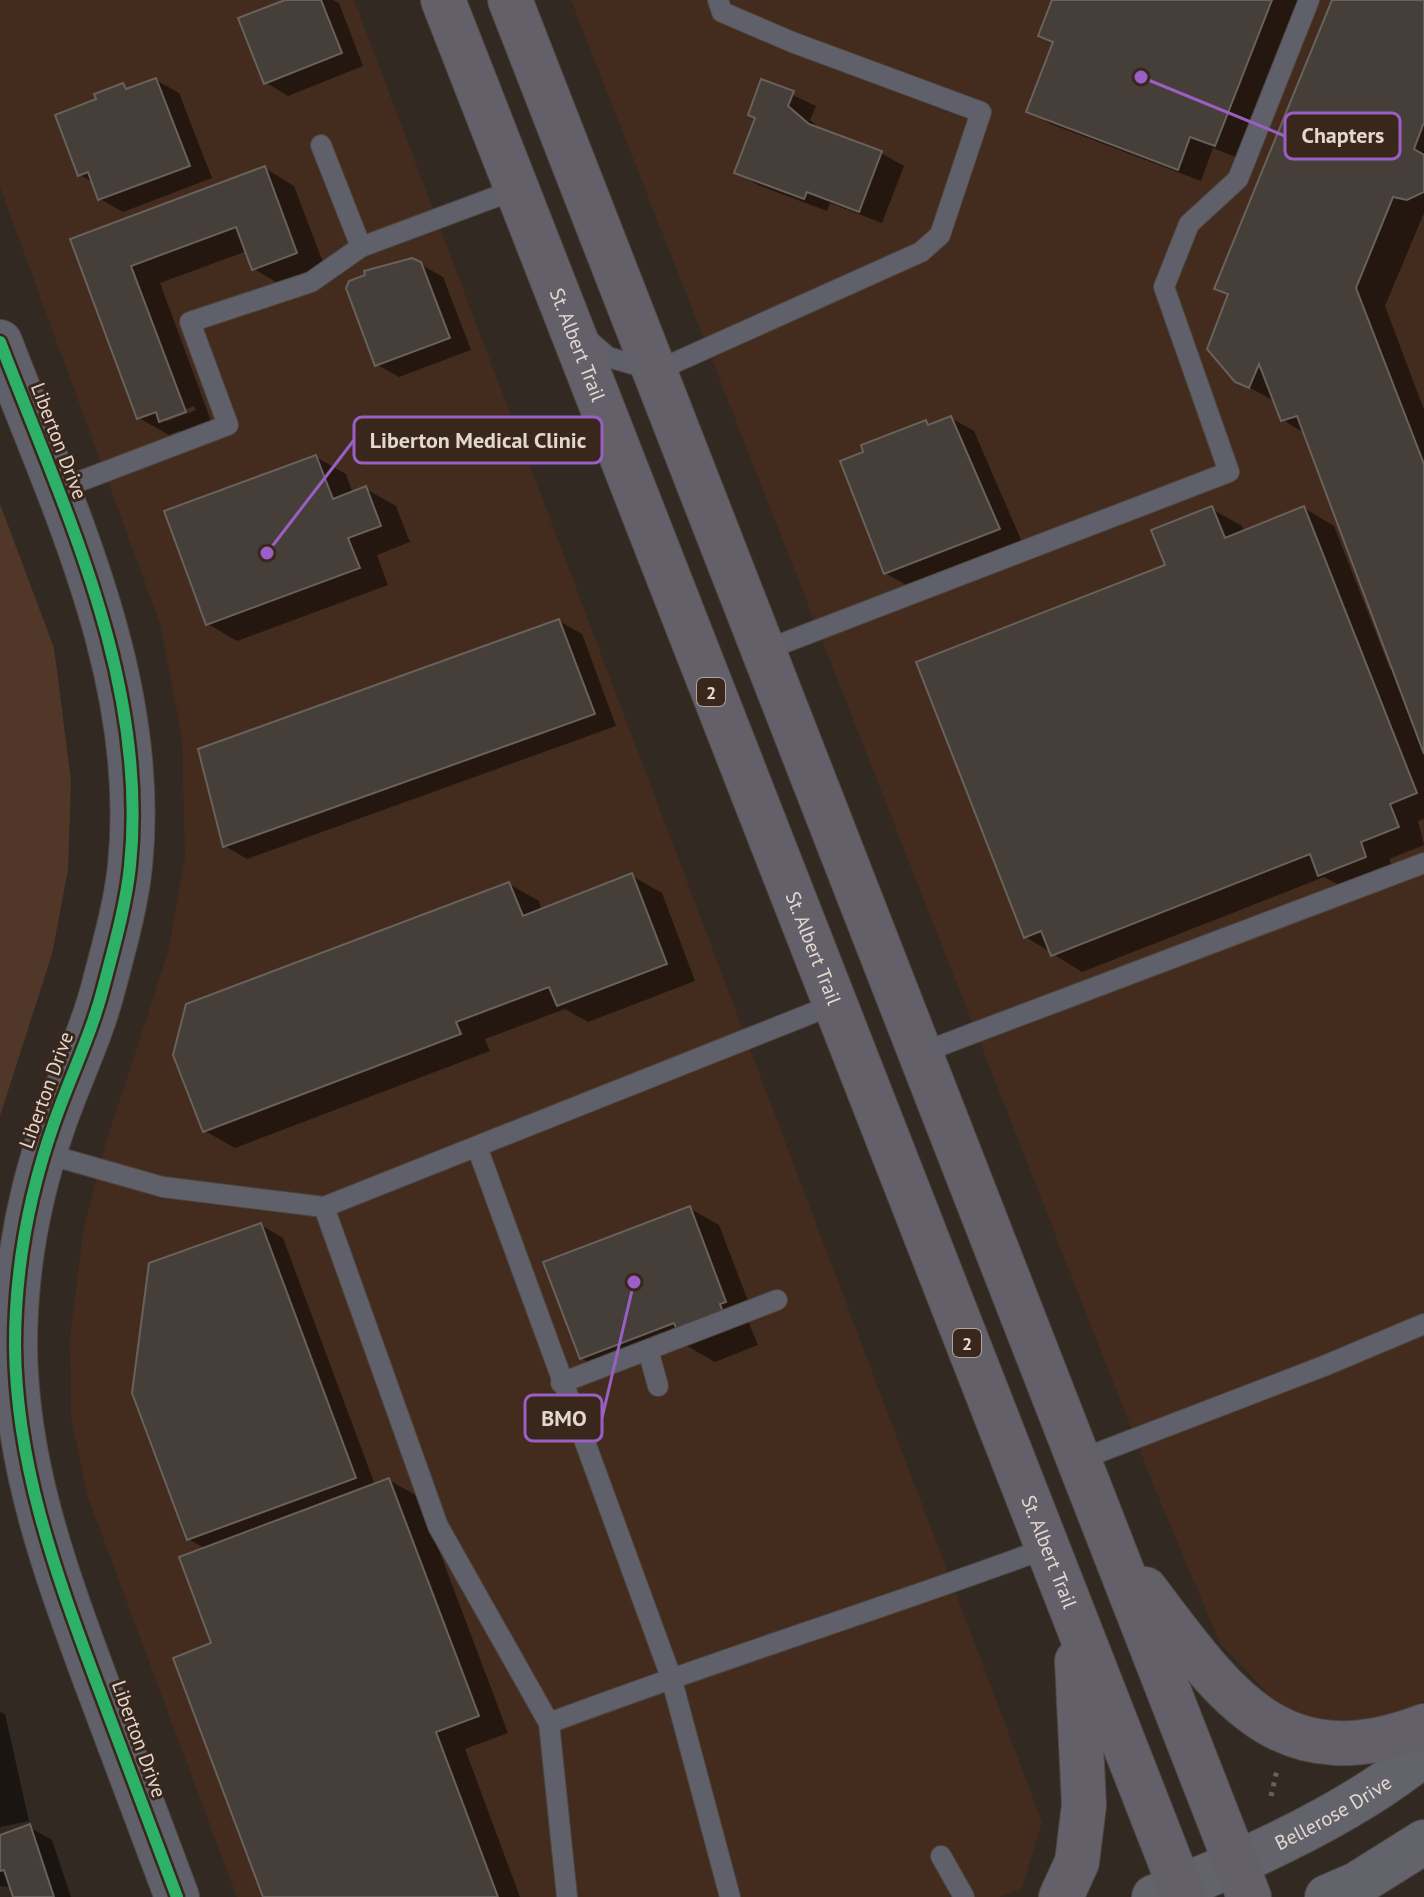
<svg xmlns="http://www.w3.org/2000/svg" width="1424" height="1897" font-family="'PT Sans',sans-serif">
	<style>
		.built { fill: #432c1e }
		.green { fill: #503727 }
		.shadow { fill: #0007; fill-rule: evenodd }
		.building { fill: #463e39; stroke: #69615b; stroke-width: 2 }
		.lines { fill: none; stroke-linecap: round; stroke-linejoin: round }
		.service-casing { stroke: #4e4640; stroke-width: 22 }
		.tertiary-casing { stroke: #4e4640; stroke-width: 46 }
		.secondary-casing { stroke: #4e4640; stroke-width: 46 }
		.primary-casing { stroke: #4e4640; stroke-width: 46 }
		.path { stroke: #646265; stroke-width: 5; stroke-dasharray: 4 6; stroke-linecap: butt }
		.service { stroke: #60606a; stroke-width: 20 }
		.tertiary { stroke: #60606a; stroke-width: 44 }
		.secondary { stroke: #63636c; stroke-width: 44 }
		.primary { stroke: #636069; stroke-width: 44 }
		.cycleway-casing { stroke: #3a271c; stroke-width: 17 }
		.cycleway { stroke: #2db169; stroke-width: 12 }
		.labels { text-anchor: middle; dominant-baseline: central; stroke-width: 6; stroke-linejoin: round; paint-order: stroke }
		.shield { fill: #3a271c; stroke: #b1a29a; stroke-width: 2 }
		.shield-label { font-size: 18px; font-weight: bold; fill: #e4d7d0 }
		.street-label { font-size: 20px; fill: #e4d7d0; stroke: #3a271c }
		.leader { fill: none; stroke: #9a5fc4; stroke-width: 3 }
		.callout-dot { fill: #9a5fc4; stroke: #3a271c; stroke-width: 3 }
		.callout { fill: #3a271c; stroke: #9a5fc4; stroke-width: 3 }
		.callout-label { font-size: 22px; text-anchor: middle; font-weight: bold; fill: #e4d7d0 }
	</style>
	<rect width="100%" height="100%" fill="#332923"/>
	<!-- built -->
	<g class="built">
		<path d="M0,0H354L1042,1822L1022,1888L999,1897H237L88,1498L71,1417L70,1338L83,1231L105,1146L169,949L185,857L182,738L161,626L0,187Z"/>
		<path d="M571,0H1424V1701L1406,1719L1348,1730L1284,1711L1220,1643L1156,1491Z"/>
	</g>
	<!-- green -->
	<path class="green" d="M0,504L54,648L71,781L68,870L52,954L0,1116Z"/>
	<!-- shadow -->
	<g class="shadow">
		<path d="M291,0H333L339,3L363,66L288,96L265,82Z"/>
		<path d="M1054,0H1299L1238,158L1213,148L1201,181L1051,124L1028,111L1054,43L1041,35Z"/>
		<path d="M1335,0H1424V213L1385,306L1424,410V819L1418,821L1424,845L1389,859L1395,874L1350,891L1324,877L1082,972L1026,937L1167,566L1212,509L1242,526L1244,532L1304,508L1334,526L1390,669L1394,668L1306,434L1283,420L1276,402L1236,380L1229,296L1217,288Z"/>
		<path d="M156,80L179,93L212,178L123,212L100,199L94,183L80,175L99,100L123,85L131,90Z"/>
		<path d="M763,81L816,106L810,120L822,130L881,153L904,166L882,223L830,203L827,211L758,185L736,172L757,118Z"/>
		<path d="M265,168L294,186L326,270L283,286L254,269L247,251L160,283L214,429L190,438L179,431L169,435L139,418L73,240ZM194,406L196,410L167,421L163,418Z"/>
		<path d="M420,264L443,277L471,350L399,377L376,364Z"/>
		<path d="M951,418L974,431L1022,542L908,586L885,573L925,423L931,426Z"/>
		<path d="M316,457L346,474L353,494L366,489L396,506L410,542L377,555L388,585L237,641L208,624Z"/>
		<path d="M559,621L582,634L616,726L247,859L225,846Z"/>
		<path d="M632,876L662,893L695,981L588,1022L565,1009L485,1039L490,1051L235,1148L205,1131L509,884L539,901L542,911Z"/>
		<path d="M689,1208L719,1225L755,1319L748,1321L758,1345L715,1362L687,1346L611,1375L581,1358Z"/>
		<path d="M261,1225L283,1238L375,1485L389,1480L419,1497L508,1733L465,1749L520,1897H265L214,1644L206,1549L188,1539Z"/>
		<path d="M0,1712L5,1714L29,1821L0,1827Z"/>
		<path d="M29,1827L52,1840L71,1897H15L12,1887L0,1886V1837Z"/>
	</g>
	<!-- building -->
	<g class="building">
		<path d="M285,0H321L342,53L264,84L238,18Z"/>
		<path d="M1052,0H1272L1215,146L1190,137L1178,170L1026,112L1053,42L1038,36Z"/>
		<path d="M1332,0H1424V122L1414,149L1424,155V192L1407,200L1393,197L1356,288L1424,464V754L1297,416L1281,421L1259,364L1249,388L1235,382L1207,349L1228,294L1214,289Z"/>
		<path d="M156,78L190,166L98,200L88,172L78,176L55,115L96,99L94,94L123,83L126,89Z"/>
		<path d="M761,79L794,91L788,106L809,124L882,151L859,212L807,192L804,199L734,173L755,118L748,115Z"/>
		<path d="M265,166L297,253L252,270L236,227L131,266L186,412L159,422L156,412L137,419L70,239Z"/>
		<path d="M412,258L421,262L450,338L375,366L346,288L349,281L365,275L364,271Z"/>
		<path d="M951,416L1000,529L884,574L840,461L863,452L861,445L926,420L928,425Z"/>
		<path d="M316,455L333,499L366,486L381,526L348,538L360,568L206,625L164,511Z"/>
		<path d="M1212,506L1225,538L1304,506L1417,793L1390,804L1399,827L1361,842L1366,857L1318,876L1310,854L1051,956L1041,931L1024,938L916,662L1165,565L1151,530Z"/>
		<path d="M559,619L595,714L223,847L198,749Z"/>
		<path d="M632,873L667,964L557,1006L549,987L456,1022L461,1034L203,1132L173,1055L186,1004L509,882L523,916Z"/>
		<path d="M690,1206L726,1302L720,1304L729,1329L683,1346L674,1323L580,1359L543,1262Z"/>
		<path d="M261,1223L356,1478L187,1540L132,1393L149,1263Z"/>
		<path d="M389,1478L479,1716L436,1732L498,1897H263L173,1658L211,1643L179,1557Z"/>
		<path d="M30,1824L54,1897H13L4,1870L0,1871V1835Z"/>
	</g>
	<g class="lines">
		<defs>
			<g id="service">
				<path d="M321,145L361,247"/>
				<path d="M586,338L608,357L656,371L921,252L940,235L981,112L792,42L722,12L718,0"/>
				<path d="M57,490L228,425L190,322L311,282L361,247L517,189"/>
				<path d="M763,651L1229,472L1164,287L1189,224L1238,179L1309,0"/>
				<path d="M921,1053L1424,863"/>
				<path d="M477,1147L671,1677L730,1897"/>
				<path d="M43,1153L163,1187L324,1207L438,1526L549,1723L567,1897"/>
				<path d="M324,1207L835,1004"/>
				<path d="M648,1350L658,1386"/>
				<path d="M561,1383L777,1300"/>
				<path d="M1079,1460L1324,1366L1424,1324"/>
				<path d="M549,1723C714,1661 882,1609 1047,1548"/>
				<path d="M941,1856L964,1897"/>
			</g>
			<path id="tertiary" d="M0,342C64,509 149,682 130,866C126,905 114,947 104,985C92,1033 70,1077 54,1123C29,1194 15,1270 15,1346C16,1463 54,1568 94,1676C122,1750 149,1823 177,1897"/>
			<g id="secondary">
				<path id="s1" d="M1154,1897C1242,1863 1351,1814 1424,1754"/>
				<path d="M1327,1897L1357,1884L1424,1842"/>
			</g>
			<g id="primary">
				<path id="s2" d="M443,0L1184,1897"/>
				<path d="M510,0L1249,1897"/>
				<path d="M1145,1589C1224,1692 1278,1782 1424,1726"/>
				<path d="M1061,1897L1077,1862L1084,1805L1077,1661"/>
			</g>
		</defs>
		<!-- service casing -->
		<use href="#service" class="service-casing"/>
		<!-- tertiary casing -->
		<use href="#tertiary" class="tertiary-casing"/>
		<!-- secondary casing -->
		<use href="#secondary" class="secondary-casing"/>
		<!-- primary casing -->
		<use href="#primary" class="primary-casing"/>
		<!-- path -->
		<path class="path" d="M1271,1796L1277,1770"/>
		<!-- service -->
		<use href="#service" class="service"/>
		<!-- tertiary -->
		<use href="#tertiary" class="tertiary"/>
		<!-- secondary -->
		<use href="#secondary" class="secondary"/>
		<!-- primary -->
		<use href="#primary" class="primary"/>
		<defs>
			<path id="cycleway" d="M0,342C64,509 149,682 130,866C126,905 114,947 104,985C92,1033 70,1077 54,1123C29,1194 15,1270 15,1346C16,1463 54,1568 94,1676C122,1750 149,1823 177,1897"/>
		</defs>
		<!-- cycleway casing -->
		<use href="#cycleway" class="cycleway-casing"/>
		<!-- cycleway -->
		<use href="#cycleway" class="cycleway"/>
	</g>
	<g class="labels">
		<!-- shield labels -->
		<g class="shield">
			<rect x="697" y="678" width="28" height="28" rx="6"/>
			<rect x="953" y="1329" width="28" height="28" rx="6"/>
		</g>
		<g class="shield-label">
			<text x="711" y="692">2</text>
			<text x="967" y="1343">2</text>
		</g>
		<!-- street labels -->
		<g class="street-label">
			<text stroke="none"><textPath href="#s2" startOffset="370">St. Albert Trail</textPath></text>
			<text transform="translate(59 441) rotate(69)">Liberton Drive</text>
			<text stroke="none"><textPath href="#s2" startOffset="1018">St. Albert Trail</textPath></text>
			<text transform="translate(46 1090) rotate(-70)">Liberton Drive</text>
			<text stroke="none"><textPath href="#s2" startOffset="1666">St. Albert Trail</textPath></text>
			<text transform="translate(139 1739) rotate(70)">Liberton Drive</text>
			<text stroke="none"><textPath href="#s1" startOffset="198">Bellerose Drive</textPath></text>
		</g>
	</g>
	<!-- callouts -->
	<path class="leader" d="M1141 77L1285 136M267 553L354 440M634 1282L602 1418"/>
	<g class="callout-dot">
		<circle cx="1141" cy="77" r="8"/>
		<circle cx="267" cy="553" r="8"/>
		<circle cx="634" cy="1282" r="8"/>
	</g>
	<g class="callout">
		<rect x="1285" y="113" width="115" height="46" rx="8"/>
		<rect x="354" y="417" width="248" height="46" rx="8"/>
		<rect x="525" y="1395" width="77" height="46" rx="8"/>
	</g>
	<g class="callout-label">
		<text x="1343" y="143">Chapters</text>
		<text x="478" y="448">Liberton Medical Clinic</text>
		<text x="564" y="1426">BMO</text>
	</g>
</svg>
